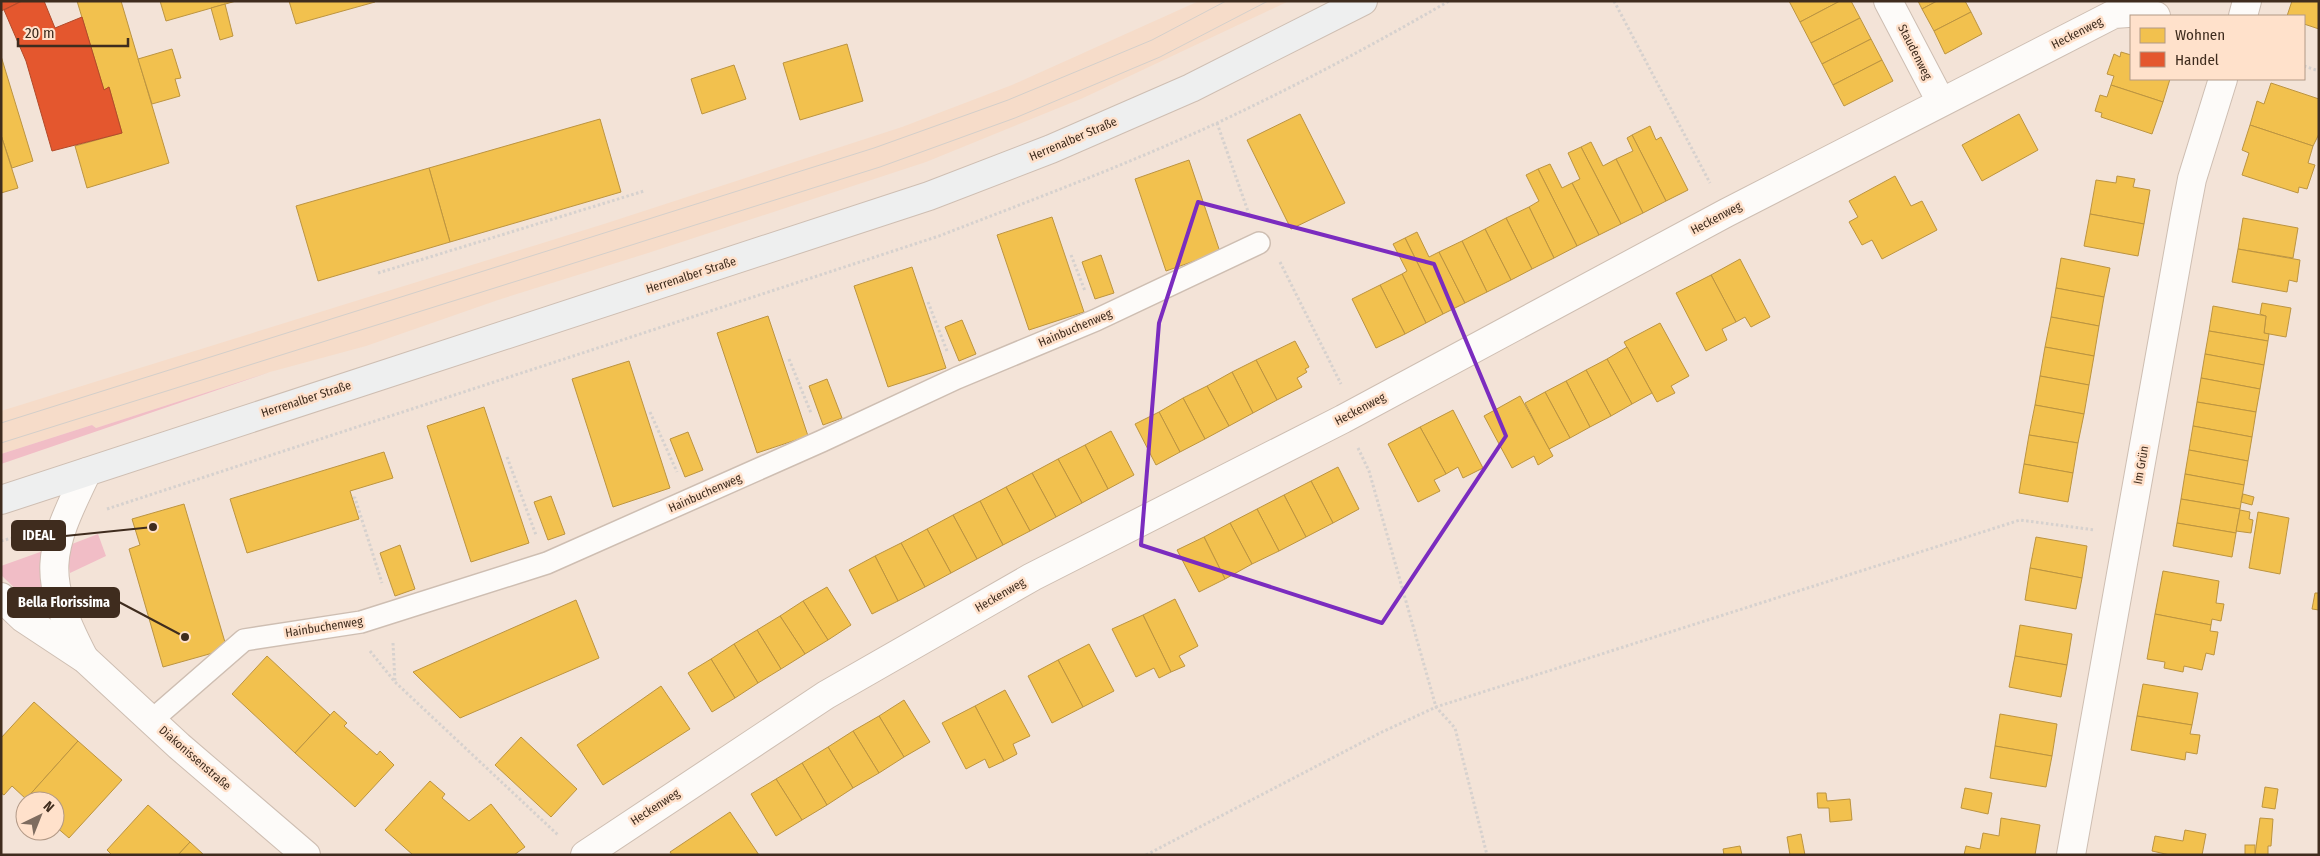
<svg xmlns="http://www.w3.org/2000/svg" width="2320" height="856" font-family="'Fira Sans Condensed',sans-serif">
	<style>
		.built { fill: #f6dcc9 }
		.green { fill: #f1bdc6 }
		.homes { fill: #f2c14e; stroke: #bc9440 }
		.shops { fill: #e4572e; stroke: #b24a29 }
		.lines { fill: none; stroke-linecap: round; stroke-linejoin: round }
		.service-casing { stroke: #cebeb2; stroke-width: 24 }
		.minor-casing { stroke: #cebeb2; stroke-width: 30 }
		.secondary-casing { stroke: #cebeb2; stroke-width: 30 }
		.path { stroke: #d6d1ce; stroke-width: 3; stroke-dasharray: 2.5 2.5; stroke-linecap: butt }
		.service { stroke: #fdfbf9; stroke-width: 21 }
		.minor { stroke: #fdfbf9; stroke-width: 28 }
		.secondary { stroke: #eeefef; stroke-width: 28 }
		.tram { stroke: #d4cfca; stroke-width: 1 }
		.marked { fill: none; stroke: #7b2cbf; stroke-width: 4; stroke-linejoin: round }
		.labels { text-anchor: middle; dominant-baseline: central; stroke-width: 5; stroke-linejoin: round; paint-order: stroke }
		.street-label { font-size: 12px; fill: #3f2c1e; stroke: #ffe1cb }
		.leader { fill: none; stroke: #3f2c1e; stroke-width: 2 }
		.callout-dot { fill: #3f2c1e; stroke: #ffe1cb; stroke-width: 2 }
		.callout { fill: #3f2c1e; stroke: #3f2c1e; stroke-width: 2 }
		.callout-label { font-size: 14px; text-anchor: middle; font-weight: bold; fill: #fff }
	</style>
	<rect width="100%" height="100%" fill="#f3e3d7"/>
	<!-- built -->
	<path class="built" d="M1199,1H1289L1083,98L926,162L648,253L498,300L366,346L270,372L96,428L92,425L1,454V411L604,224L902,127L1012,85Z"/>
	<!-- green -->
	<g class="green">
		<path d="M270,372L1,464V454L92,425L96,428Z"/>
		<path d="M98,534L106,556L70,573L68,561L72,544Z"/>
		<path d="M43,551L48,609L43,615L1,575V566Z"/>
	</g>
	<!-- homes -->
	<g class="homes">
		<path d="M77,1H121L169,163L87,188L75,146L122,133L109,87L104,90Z"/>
		<path d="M160,1H236L166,21Z"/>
		<path d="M289,1H375V2L296,24Z"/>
		<path d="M1789,1H1840L1800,22Z"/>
		<path d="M1840,1H1851L1860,18L1811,43L1800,22Z"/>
		<path d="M1918,1H1937L1922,9Z"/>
		<path d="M1937,1H1965L1971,12L1934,31L1922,9Z"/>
		<path d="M2292,1H2319V29L2304,24V16H2287Z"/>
		<path d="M225,4L233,36L220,40L211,8Z"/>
		<path d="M1971,12L1982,34L1945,54L1934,31Z"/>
		<path d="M1860,18L1871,39L1822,64L1811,43Z"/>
		<path d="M1871,39L1882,60L1833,85L1822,64Z"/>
		<path d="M847,44L863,101L800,120L783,63Z"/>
		<path d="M172,49L181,78L175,79L180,96L152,104L138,59Z"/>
		<path d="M2121,52L2131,55V79H2170L2163,102L2111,85L2114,76L2107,74L2114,54L2120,57Z"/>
		<path d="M1,56L33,161L12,168L1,135Z"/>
		<path d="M1882,60L1893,81L1844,106L1833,85Z"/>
		<path d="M734,65L746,99L702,114L691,79Z"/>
		<path d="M2271,83L2319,99V134L2313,146L2250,125L2257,101L2264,104Z"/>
		<path d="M2111,85L2163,102L2152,134L2101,117L2102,113L2095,111L2100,95L2107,97Z"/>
		<path d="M1300,114L1345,203L1291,229L1247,140Z"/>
		<path d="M2019,114L2038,150L1982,181L1962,145Z"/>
		<path d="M600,119L621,192L450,242L429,168Z"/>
		<path d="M2250,125L2313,146L2308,163L2315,165L2307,189L2299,187L2298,193L2242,175L2249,153L2242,150Z"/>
		<path d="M1650,126L1656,140L1661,137L1688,190L1666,201L1632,135Z"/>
		<path d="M1,135L18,188L1,193Z"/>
		<path d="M1632,135L1666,201L1643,213L1616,159L1633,151L1627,138Z"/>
		<path d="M1591,142L1603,166L1616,159L1643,213L1621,224L1581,147Z"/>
		<path d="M1581,147L1621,224L1599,235L1572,183L1580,179L1568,153Z"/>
		<path d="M1189,160L1220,252L1166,271L1135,179Z"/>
		<path d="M1550,164L1562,188L1572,183L1599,235L1577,246L1538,169Z"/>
		<path d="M429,168L450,242L318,281L296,206Z"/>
		<path d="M1538,169L1577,246L1554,258L1529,207L1539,201L1526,175Z"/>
		<path d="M1895,176L1911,206L1922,201L1937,230L1882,259L1872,240L1862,245L1849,222L1858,217L1849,201Z"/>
		<path d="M2117,176L2135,179L2133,187L2150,190L2144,224L2090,214L2096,180L2116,183Z"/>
		<path d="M1529,207L1554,258L1532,269L1506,218Z"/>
		<path d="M2090,214L2144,224L2138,256L2084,246Z"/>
		<path d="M1052,217L1084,312L1029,330L997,235Z"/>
		<path d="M1506,218L1532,269L1511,280L1485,229Z"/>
		<path d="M2243,218L2298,228L2293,258L2238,249Z"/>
		<path d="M1485,229L1511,280L1487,292L1462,241Z"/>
		<path d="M1417,232L1429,257L1439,252L1465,303L1443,314L1405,238Z"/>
		<path d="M1405,238L1443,314L1426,323L1402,274L1407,271L1393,244Z"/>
		<path d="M1462,241L1487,292L1465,303L1439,252Z"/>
		<path d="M2238,249L2300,260L2297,282L2289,280L2287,292L2232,282Z"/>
		<path d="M1101,255L1114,293L1095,299L1082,262Z"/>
		<path d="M2061,258L2110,268L2104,297L2056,288Z"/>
		<path d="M1740,259L1770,317L1751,327L1745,317L1736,322L1711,275Z"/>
		<path d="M912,267L946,368L888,387L854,286Z"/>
		<path d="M1402,274L1426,323L1405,334L1380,285Z"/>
		<path d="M1711,275L1736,322L1722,329L1727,340L1706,351L1676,293Z"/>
		<path d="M1380,285L1405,334L1376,348L1352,299Z"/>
		<path d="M2056,288L2104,297L2099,326L2051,317Z"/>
		<path d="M2262,303L2291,308L2286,337L2264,333L2266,316L2260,314Z"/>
		<path d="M2213,306L2266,316L2264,333L2269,334L2268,341L2209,331Z"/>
		<path d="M768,316L808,436L757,453L717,333Z"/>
		<path d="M2051,317L2099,326L2094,356L2045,347Z"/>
		<path d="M962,320L976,354L959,361L945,327Z"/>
		<path d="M1660,323L1689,376L1671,386L1675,393L1657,402L1624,342Z"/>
		<path d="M2209,331L2268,341L2264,365L2205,354Z"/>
		<path d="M1295,341L1309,367L1305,369L1307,372L1297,378L1302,387L1277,400L1256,360Z"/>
		<path d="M1627,347L1652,393L1632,404L1607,359Z"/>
		<path d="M2045,347L2094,356L2089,385L2040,376Z"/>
		<path d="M2205,354L2264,365L2260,389L2201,378Z"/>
		<path d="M1607,359L1632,404L1611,416L1586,370Z"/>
		<path d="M1256,360L1277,400L1253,413L1232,372Z"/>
		<path d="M629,361L670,488L613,507L572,379Z"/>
		<path d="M1586,370L1611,416L1590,427L1566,381Z"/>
		<path d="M1232,372L1253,413L1229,426L1207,386Z"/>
		<path d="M2040,376L2089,385L2084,414L2035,405Z"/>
		<path d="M2201,378L2260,389L2256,412L2197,402Z"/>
		<path d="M827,379L842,418L823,425L809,386Z"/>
		<path d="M1566,381L1590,427L1570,438L1545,392Z"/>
		<path d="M1207,386L1229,426L1205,439L1183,398Z"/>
		<path d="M1545,392L1570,438L1549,449L1525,403Z"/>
		<path d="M1520,396L1553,456L1538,465L1534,456L1512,468L1484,416Z"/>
		<path d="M1183,398L1205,439L1180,452L1159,412Z"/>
		<path d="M2197,402L2256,412L2252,437L2193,426Z"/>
		<path d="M2035,405L2084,414L2078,443L2029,435Z"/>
		<path d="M484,407L529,543L471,562L427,426Z"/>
		<path d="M1453,410L1483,468L1463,478L1458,467L1446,474L1420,427Z"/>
		<path d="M1159,412L1180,452L1156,465L1135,424Z"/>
		<path d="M2193,426L2252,437L2248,461L2189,450Z"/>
		<path d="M1420,427L1446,474L1434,480L1440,491L1418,502L1388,444Z"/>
		<path d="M1111,431L1134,475L1108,489L1085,445Z"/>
		<path d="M688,432L703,470L685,477L670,439Z"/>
		<path d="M2029,435L2078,443L2073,473L2024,464Z"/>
		<path d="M1085,445L1108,489L1082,503L1058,459Z"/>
		<path d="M2189,450L2248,461L2244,485L2185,474Z"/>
		<path d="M384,452L393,478L350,491L359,519L247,553L230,499Z"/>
		<path d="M1058,459L1082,503L1056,517L1032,473Z"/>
		<path d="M2024,464L2073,473L2068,502L2019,493Z"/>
		<path d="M1338,467L1359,509L1333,523L1311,481Z"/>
		<path d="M1032,473L1056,517L1030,531L1006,487Z"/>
		<path d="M2185,474L2244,485L2240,509L2181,499Z"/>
		<path d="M1311,481L1333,523L1306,537L1284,495Z"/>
		<path d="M1006,487L1030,531L1003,545L980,501Z"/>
		<path d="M2243,494L2254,497L2252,505L2241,502Z"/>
		<path d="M1284,495L1306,537L1279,551L1257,509Z"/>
		<path d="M551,496L565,534L548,540L534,502Z"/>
		<path d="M2181,499L2240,509L2236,533L2177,523Z"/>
		<path d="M980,501L1003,545L977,559L953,515Z"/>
		<path d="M184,504L227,649L163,667L129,549L140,545L132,519Z"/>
		<path d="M1257,509L1279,551L1252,564L1230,523Z"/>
		<path d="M2240,510L2250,512L2249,519L2253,520L2251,533L2236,531Z"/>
		<path d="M2258,512L2289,518L2280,574L2249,568Z"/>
		<path d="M953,515L977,559L951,573L927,529Z"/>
		<path d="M1230,523L1252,564L1225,579L1204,537Z"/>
		<path d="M2177,523L2236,533L2232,557L2173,546Z"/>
		<path d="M927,529L951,573L925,587L901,543Z"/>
		<path d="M1204,537L1225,579L1199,592L1177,550Z"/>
		<path d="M2036,537L2087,546L2082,578L2030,568Z"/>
		<path d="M901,543L925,587L898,601L875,556Z"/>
		<path d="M400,545L415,589L395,596L380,553Z"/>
		<path d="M875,556L898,601L872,614L849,570Z"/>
		<path d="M2030,568L2082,578L2076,609L2025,600Z"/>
		<path d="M2163,571L2219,581L2216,603L2224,604L2221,621L2212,619L2211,625L2155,614Z"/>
		<path d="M827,587L851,625L828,640L803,601Z"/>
		<path d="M2315,593H2319V610L2312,609Z"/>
		<path d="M1175,599L1198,646L1179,656L1185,666L1171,672L1143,615Z"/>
		<path d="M576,600L599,658L460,718L413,672Z"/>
		<path d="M803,601L828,640L805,654L780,616Z"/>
		<path d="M2155,614L2211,625L2210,631L2218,632L2214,655L2206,653L2202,670L2184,666L2183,672L2164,668L2165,662L2147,659Z"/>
		<path d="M1143,615L1171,672L1159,678L1154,668L1136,677L1112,629Z"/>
		<path d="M780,616L805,654L781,669L757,630Z"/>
		<path d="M2020,625L2072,634L2067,665L2015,656Z"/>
		<path d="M757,630L781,669L758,683L734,644Z"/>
		<path d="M734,644L758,683L735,698L711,659Z"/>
		<path d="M1089,644L1114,691L1083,707L1058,660Z"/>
		<path d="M267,656L330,715L295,753L232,694Z"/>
		<path d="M2015,656L2067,665L2061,697L2009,687Z"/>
		<path d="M711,659L735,698L712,712L688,673Z"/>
		<path d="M1058,660L1083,707L1052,723L1028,676Z"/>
		<path d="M2143,684L2198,693L2192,725L2137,716Z"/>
		<path d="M661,686L690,729L603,785L577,745Z"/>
		<path d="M1005,690L1030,736L1013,744L1017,754L1004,761L975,706Z"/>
		<path d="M904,700L930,742L904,757L879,716Z"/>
		<path d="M34,702L78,741L26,799L12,786L4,795L1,793V738Z"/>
		<path d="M975,706L1004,761L989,768L985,759L966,769L942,723Z"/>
		<path d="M334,711L347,723L344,726L377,755L380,751L394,765L355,807L295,753Z"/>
		<path d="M2000,714L2057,724L2052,756L1995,746Z"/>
		<path d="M879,716L904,757L879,773L853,731Z"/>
		<path d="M2137,716L2192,725L2190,734L2200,735L2197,754L2186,752L2185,760L2131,750Z"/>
		<path d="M853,731L879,773L853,788L828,747Z"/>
		<path d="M521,737L577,789L551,817L495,765Z"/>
		<path d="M78,741L122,780L69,838L55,826V801H28L26,799Z"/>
		<path d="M1995,746L2052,756L2046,787L1990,778Z"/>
		<path d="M828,747L853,788L827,805L802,763Z"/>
		<path d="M802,763L827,805L802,820L776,779Z"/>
		<path d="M776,779L802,820L776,836L751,794Z"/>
		<path d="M430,781L445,794L442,798L469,821L491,804L525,847L514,855H413L385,830Z"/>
		<path d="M2265,787L2278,789L2275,809L2262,807Z"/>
		<path d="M1965,788L1992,793L1988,814L1961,808Z"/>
		<path d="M1817,793H1826L1827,801L1850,799L1852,820L1830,822L1829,808H1818Z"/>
		<path d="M148,805L190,842L178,855H112L107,850Z"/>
		<path d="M730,812L759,855H672L670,852Z"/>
		<path d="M2001,818L2040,825L2035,855H1964L1966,846L1980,849L1983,833L1999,836Z"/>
		<path d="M2260,818L2273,819L2271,846H2268V855H2255Z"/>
		<path d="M2185,830L2206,834L2202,855H2170L2152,851L2155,836L2183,841Z"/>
		<path d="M1801,834L1805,855H1790L1787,837Z"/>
		<path d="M190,842L204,855H178Z"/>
		<rect x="2245" y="845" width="10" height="10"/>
		<path d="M1740,846L1742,855H1724L1723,849Z"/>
	</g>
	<!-- shops -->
	<g class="shops">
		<path d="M1,1H22L1,11Z"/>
		<path d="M22,1H44L55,28L82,17L104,90L109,87L122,133L52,151L26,61L4,10Z"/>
	</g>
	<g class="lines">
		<defs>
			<path id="service" d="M152,720L244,640L361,622L547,563L822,441L957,378L1096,320L1259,243"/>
			<g id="minor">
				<path d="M1888,1L1941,102"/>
				<path d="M2243,16L2247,1"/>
				<path d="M1,597L23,618L85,659L179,746L306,855"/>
				<path d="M84,658C41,575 47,554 87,472"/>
				<path d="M585,855L826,695L1032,577L1343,419L1726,213L2114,14L2142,12L2156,16"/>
				<path d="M2071,855L2185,215L2192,179L2223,79"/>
			</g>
			<path id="secondary" d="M1,500L929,196L1051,149L1191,88L1363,1"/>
		</defs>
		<!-- service casing -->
		<use href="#service" class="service-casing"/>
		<!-- minor casing -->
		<use href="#minor" class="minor-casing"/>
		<!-- secondary casing -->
		<use href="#secondary" class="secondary-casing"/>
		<!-- path -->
		<g class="path">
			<path d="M1614,1L1710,183"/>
			<path d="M2304,66L2319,71"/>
			<path d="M1217,123L1250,217"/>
			<path d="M1071,255L1085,291"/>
			<path d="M1280,262L1341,384"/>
			<path d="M378,273L644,191"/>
			<path d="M928,302L947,351"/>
			<path d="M789,359L811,413"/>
			<path d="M650,412L677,472"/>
			<path d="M1358,448L1369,471L1436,707L1455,728L1487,855"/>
			<path d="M507,457L536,535"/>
			<path d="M353,498H355L382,583"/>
			<path d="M107,509L939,236C1032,200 1126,165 1217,123C1296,86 1373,45 1449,1"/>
			<path d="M1,541L27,534"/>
			<path d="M393,643L395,682"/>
			<path d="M370,651L395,682L558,835"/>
			<path d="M1146,855L1382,732L1436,707L2020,520L2095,530"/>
		</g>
		<!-- service -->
		<use href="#service" class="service"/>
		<!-- minor -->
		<use href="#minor" class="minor"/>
		<!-- secondary -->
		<use href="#secondary" class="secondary"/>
		<!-- tram -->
		<g class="tram">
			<path d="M1,423L874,148L1008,100L1152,40L1226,1"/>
			<path d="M1,443L880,167L1015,118L1160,57L1268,1"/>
		</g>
	</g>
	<!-- marked area -->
	<path class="marked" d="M1198,202L1434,264L1506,436L1382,623L1141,545L1159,323Z"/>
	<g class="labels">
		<!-- street labels -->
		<g class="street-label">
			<text transform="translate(2077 33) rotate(-27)">Heckenweg</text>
			<text transform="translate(1915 52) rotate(63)">Staudenweg</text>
			<text transform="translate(1073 139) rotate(-23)">Herrenalber Straße</text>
			<text transform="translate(1716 218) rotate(-28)">Heckenweg</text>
			<text transform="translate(691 275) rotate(-18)">Herrenalber Straße</text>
			<text transform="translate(1075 328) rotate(-23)">Hainbuchenweg</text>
			<text transform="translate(306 399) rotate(-18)">Herrenalber Straße</text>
			<text transform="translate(1360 409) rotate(-28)">Heckenweg</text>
			<text transform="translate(2141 465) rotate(-80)">Im Grün</text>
			<text transform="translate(705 493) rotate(-24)">Hainbuchenweg</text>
			<text transform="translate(1000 595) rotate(-30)">Heckenweg</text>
			<text transform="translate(324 627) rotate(-9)">Hainbuchenweg</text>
			<text transform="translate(195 758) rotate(41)">Diakonissenstraße</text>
			<text transform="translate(655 807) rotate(-33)">Heckenweg</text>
		</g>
	</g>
	<!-- callouts -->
	<path class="leader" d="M153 527L65 536M185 637L119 602"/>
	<g class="callout-dot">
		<circle cx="153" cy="527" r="5"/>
		<circle cx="185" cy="637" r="5"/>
	</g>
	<g class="callout">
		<rect x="12" y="521" width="53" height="29" rx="5"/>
		<rect x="8" y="588" width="111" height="29" rx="5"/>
	</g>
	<g class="callout-label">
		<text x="39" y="540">IDEAL</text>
		<text x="64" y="607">Bella Florissima</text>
	</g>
	<!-- border -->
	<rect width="2320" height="856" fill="none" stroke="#3f2c1e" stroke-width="5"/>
	<!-- legend -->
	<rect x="2130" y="15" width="175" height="65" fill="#ffe1cb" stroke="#b29986"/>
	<rect x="2140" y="28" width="25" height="15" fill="#f2c14e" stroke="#b29986"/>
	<text x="2175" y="40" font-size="15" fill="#3f2c1e">Wohnen</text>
	<rect x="2140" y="52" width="25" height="15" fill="#e4572e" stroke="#b29986"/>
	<text x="2175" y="65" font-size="15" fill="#3f2c1e">Handel</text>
	<!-- north arrow -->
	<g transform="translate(40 816) rotate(43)"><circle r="24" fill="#ffe1cb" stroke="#b29986"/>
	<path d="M0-4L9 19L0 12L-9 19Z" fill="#7e6c5f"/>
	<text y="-8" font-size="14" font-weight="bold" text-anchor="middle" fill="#3f2c1e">N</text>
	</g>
	<!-- scale -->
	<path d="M18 38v8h110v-8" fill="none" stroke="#3f2c1e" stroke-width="2.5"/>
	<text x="25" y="38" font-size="15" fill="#3f2c1e" stroke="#ffe1cb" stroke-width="4" paint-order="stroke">20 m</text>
</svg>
